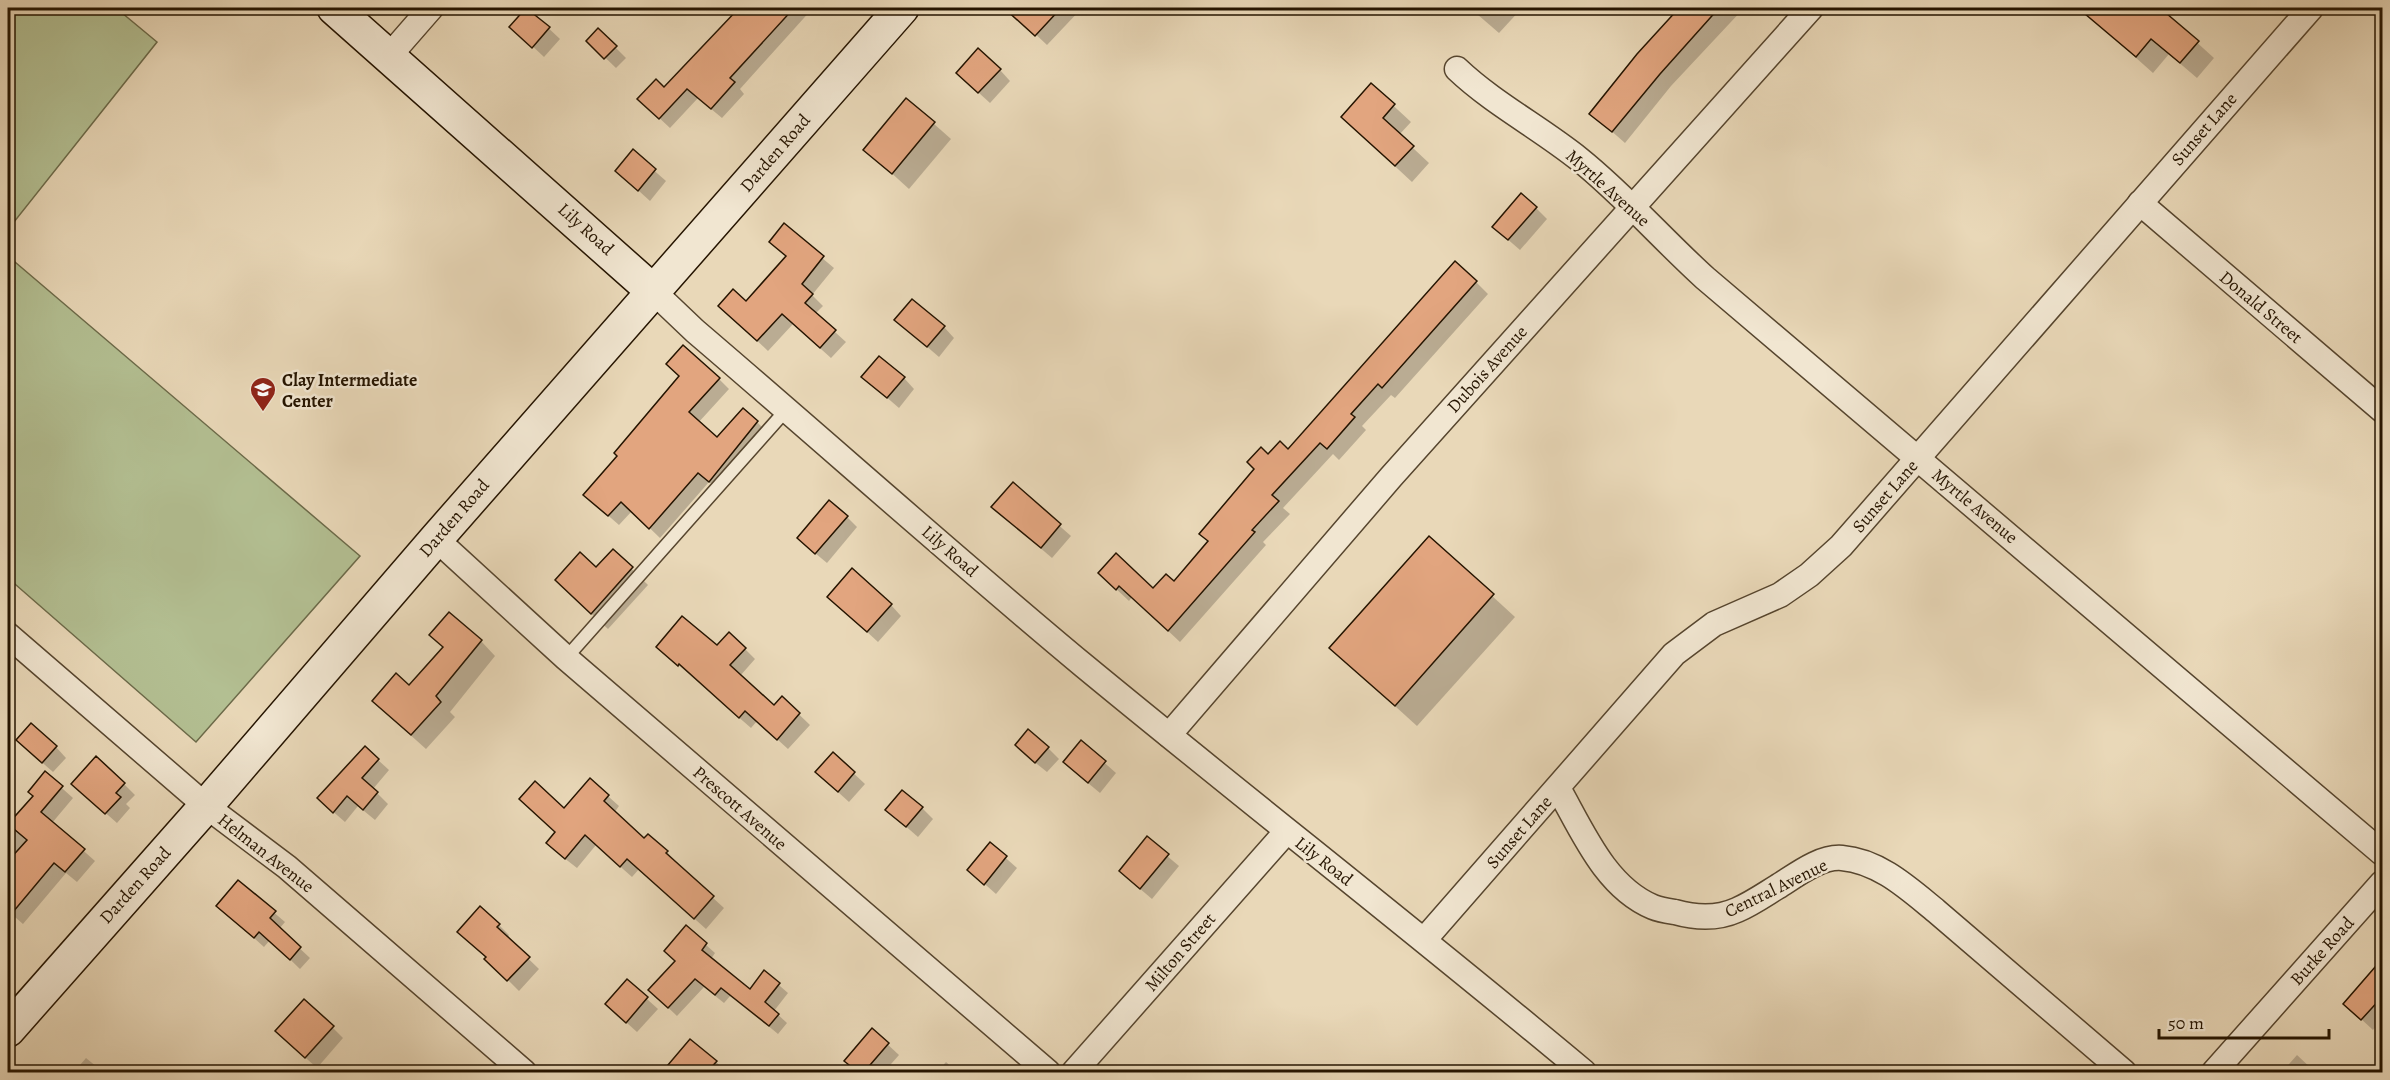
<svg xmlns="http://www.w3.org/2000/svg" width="2390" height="1080" font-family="Alegreya,serif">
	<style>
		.green { fill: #b3bf92; stroke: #6c6a49; stroke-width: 1.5 }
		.shadow { fill: #0003 }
		.building { fill: #e2a57f; stroke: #251400; stroke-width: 1.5 }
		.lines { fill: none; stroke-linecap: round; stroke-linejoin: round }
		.lane-casing { stroke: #56452e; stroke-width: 15 }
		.street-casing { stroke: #56452e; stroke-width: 27 }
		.secondary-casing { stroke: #251400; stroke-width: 36 }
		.lane { stroke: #f1e6d1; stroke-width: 12 }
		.street { stroke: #f1e6d1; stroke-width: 24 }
		.secondary { stroke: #f1e6d1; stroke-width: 33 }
		.labels { text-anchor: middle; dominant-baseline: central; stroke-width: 5; stroke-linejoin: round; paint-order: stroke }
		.street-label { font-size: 18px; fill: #251400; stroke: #f1e6d1 }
		.poi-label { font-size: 18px; font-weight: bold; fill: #251400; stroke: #f1e6d1; text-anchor: start }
	</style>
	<rect width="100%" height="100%" fill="#e9d8b8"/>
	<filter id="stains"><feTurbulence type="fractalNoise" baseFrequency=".00333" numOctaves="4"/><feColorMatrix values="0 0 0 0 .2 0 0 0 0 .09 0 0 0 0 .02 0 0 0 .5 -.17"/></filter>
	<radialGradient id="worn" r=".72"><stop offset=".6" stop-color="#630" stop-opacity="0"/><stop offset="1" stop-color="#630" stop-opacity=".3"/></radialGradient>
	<!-- green -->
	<g class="green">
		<path d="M8,8H116L157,42L14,222L8,225Z"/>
		<path d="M15,262L360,556L196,742L8,578V271Z"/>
	</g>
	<!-- shadow -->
	<g class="shadow">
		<path d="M527,8L560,39L544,57L511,26Z"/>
		<path d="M741,8H813L740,89L744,94L722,118L698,98L670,128L639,99L665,89Z"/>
		<path d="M1017,8H1082L1047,45L1013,13Z"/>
		<path d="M1470,8H1522L1499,33Z"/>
		<path d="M1681,8H1744L1671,86L1625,143L1592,114L1638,55Z"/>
		<path d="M2080,8H2161L2160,9L2214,58L2197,78L2169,54L2153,73Z"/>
		<path d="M598,30L626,58L616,68L588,41Z"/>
		<path d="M1000,70L1010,81L990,103L968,83Z"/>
		<path d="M1371,85L1411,122L1399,135L1429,163L1412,182L1359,133Z"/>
		<path d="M907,100L951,139L909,189L865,149Z"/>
		<path d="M633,152L666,181L650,201L617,171Z"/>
		<path d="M1536,208L1547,219L1520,250L1505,237Z"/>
		<path d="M784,226L834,268L812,295L823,306L815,314L846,342L831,358L793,324L768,351L731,316L746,303L787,257L771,242Z"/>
		<path d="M1476,282L1488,294L1395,398L1391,395L1362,426L1366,430L1339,460L1333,454L1283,508L1290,514L1263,542L1266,545L1180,642L1132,597L1129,601L1112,585L1153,590L1174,583L1210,542L1268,456L1288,451Z"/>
		<path d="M896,320L944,327L954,338L939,357Z"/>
		<path d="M863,377L904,378L914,389L899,408Z"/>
		<path d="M719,379L729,389L698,423L717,439L757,422L767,432L720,491L709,482L660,538L632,511L619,525L595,504Z"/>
		<path d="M1013,485L1071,536L1052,558L1004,517Z"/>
		<path d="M847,517L857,527L827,563L809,548Z"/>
		<path d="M1429,538L1515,617L1417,726L1331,648Z"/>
		<path d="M613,551L648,585L608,629L573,597Z"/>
		<path d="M891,605L901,616L878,642L840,607Z"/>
		<path d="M481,641L495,656L450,712L455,717L426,749L388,715L409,687Z"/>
		<path d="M658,647L745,649L755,659L740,676L774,707L782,698L810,725L788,749L757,721L751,728Z"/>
		<path d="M1081,742L1116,773L1100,793L1076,773Z"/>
		<path d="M56,747L66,758L53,772L29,751Z"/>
		<path d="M1048,748L1059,759L1047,772L1027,756Z"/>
		<path d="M833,754L865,784L849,802L827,782Z"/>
		<path d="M378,760L389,770L373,789L388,804L375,820L358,806L345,822L330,809Z"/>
		<path d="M45,773L73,798L52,823L95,861L77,882L66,873L23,924L8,911V828L34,796Z"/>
		<path d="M590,780L619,806L614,813L644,840L667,852L677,863L676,864L724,908L706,929L639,869L632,877L596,845L577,868L559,854L557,832L564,810Z"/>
		<path d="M124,784L135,795L126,804L130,808L117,823L84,794Z"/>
		<path d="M922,808L933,819L918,837L887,810Z"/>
		<path d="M1147,839L1179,866L1152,899L1132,882Z"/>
		<path d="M990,844L1017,868L996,894L969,870Z"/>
		<path d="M238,882L285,922L279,929L310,958L300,969L270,940L264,947L218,906Z"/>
		<path d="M499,925L509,935L507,938L539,969L519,991L470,942Z"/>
		<path d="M686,927L715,953L711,959L750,991L765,973L788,993L774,1011L787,1023L778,1034L731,995L724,1003L704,987L677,1016L659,999L677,962Z"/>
		<path d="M2382,961V1019L2373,1030L2345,1004Z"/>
		<path d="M627,981L658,1009L637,1032L618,1015Z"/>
		<path d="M332,1027L343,1038L317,1068L288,1042Z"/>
		<path d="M872,1030L899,1055L884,1072H858L846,1061Z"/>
		<path d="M691,1041L716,1062L727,1072H664Z"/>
		<path d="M2297,1055L2313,1070L2316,1072H2282Z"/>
		<path d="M86,1058L103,1072H74Z"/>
		<path d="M946,1062L957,1072H937Z"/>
	</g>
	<!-- building -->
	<g class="building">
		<path d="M526,8L550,27L532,48L509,27Z"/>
		<path d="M739,8H794L730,78L735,82L711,109L687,89L659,119L637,99L656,79L664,87Z"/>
		<path d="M1004,8H1061L1035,36Z"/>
		<path d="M1679,8H1719L1660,74L1612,132L1589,114L1637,54Z"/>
		<path d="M2078,8H2160L2199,41L2180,63L2151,39L2136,57Z"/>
		<path d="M598,28L617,46L604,59L586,41Z"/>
		<path d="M978,48L1001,69L978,93L956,73Z"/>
		<path d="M1371,83L1395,104L1383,118L1414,146L1395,166L1341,117Z"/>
		<path d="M906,98L935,122L892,174L863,150Z"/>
		<path d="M633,149L656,169L638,191L615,171Z"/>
		<path d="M1521,193L1537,207L1508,240L1492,227Z"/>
		<path d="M784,223L824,256L802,284L813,294L805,303L836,330L820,348L782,314L757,341L718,306L733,289L746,301L786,256L769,242Z"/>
		<path d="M1455,261L1477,281L1382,388L1378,384L1351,414L1355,417L1327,449L1320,443L1272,495L1279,501L1252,530L1255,532L1168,631L1119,586L1116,590L1098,573L1116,553L1153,588L1166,574L1174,581L1208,541L1199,534L1254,469L1247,462L1261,447L1268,454L1280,441L1288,449Z"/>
		<path d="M912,299L945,326L927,347L894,320Z"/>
		<path d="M683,345L720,378L689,412L717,437L743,408L758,421L709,482L698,473L649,529L621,502L608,516L583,495L617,456L614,453L679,376L666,364Z"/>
		<path d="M879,356L905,377L887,398L861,377Z"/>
		<path d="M1013,482L1061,524L1041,548L991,507Z"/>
		<path d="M829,500L848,516L815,554L797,538Z"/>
		<path d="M1429,536L1494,594L1395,706L1329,648Z"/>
		<path d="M613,549L633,567L591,614L555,580L580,552L596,567Z"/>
		<path d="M852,568L892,604L867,632L827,597Z"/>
		<path d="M449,612L482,640L436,696L441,702L411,735L372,701L396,673L409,685L443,647L429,635Z"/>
		<path d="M682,616L717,645L729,632L746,648L730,665L774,705L782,696L800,713L777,740L745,711L739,718L679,664L678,666L656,647Z"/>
		<path d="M31,723L57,746L42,763L16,740Z"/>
		<path d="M1028,729L1049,747L1035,763L1015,745Z"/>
		<path d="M1081,740L1106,761L1088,783L1063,762Z"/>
		<path d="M365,746L379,759L362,778L378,792L363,810L347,796L333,813L317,798Z"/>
		<path d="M833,752L855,772L838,792L815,772Z"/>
		<path d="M96,756L125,783L116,793L121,797L105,814L71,784Z"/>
		<path d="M45,771L63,786L41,812L85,849L65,872L54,863L8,918V861L27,840L8,824L33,796L28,792Z"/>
		<path d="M590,778L609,795L604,801L644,838L648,834L668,851L666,853L714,896L694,919L627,859L620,867L585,835L565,859L546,843L555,832L519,799L535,781L564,808Z"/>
		<path d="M902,790L923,807L906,827L885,810Z"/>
		<path d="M1147,836L1169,854L1140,889L1119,871Z"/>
		<path d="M990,842L1007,856L984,885L967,870Z"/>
		<path d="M238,880L276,911L270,918L301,947L290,960L259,932L254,938L216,906Z"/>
		<path d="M480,906L500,924L497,927L530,957L507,981L484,959L486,957L457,932Z"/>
		<path d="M686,925L707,943L702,950L750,989L764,970L780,983L765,1002L779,1014L769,1026L721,988L715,995L695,979L668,1008L648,990L675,961L664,951Z"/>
		<path d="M2382,959V997L2361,1020L2343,1004Z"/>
		<path d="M627,979L648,997L626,1023L605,1004Z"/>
		<path d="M304,999L334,1026L305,1058L275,1031Z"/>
		<path d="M872,1028L889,1043L864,1072H858L844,1061Z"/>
		<path d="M690,1039L717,1061L707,1072H662Z"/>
	</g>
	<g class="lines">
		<defs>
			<path id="lane" d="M566,658L787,409"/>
			<g id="street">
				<path d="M390,55L431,8"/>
				<path d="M1457,69C1494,104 1539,127 1579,159C1624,195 1662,239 1705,278L2382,853"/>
				<path d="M2140,203L2382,410"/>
				<path d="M654,292L695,331C825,442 952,556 1083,665C1249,802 1419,934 1584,1072"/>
				<path d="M436,539L566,658L1048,1072"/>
				<path d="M8,635L206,806L287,867L524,1072"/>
				<path d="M1169,735L1391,477L1811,8"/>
				<path d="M1558,788C1582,830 1605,887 1653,907C1660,910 1668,911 1675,912C1696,918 1717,919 1737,910C1751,904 1764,895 1777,887C1795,876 1820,856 1842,858C1879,861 1909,889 1936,911L2124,1072"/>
				<path d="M1424,940L1674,654L1714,624L1780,595L1809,575L1841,546L2311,8"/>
				<path d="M1074,1072L1286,832"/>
				<path d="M2214,1072L2382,883"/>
			</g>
			<g id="secondary">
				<path d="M334,8L654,292"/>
				<path d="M8,1030L206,806L436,539L902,8"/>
			</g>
		</defs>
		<!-- lane casing -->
		<use href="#lane" class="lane-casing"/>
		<!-- street casing -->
		<use href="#street" class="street-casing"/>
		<!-- secondary casing -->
		<use href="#secondary" class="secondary-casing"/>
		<!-- lane -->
		<use href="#lane" class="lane"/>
		<!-- street -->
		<use href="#street" class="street"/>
		<!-- secondary -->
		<use href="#secondary" class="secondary"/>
	</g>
	<!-- icons -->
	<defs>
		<symbol id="school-pin" viewBox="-11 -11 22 30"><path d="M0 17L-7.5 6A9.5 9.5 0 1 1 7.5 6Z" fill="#8f2418" stroke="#f1e6d1"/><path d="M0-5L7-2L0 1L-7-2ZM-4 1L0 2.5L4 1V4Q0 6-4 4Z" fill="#fff"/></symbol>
	</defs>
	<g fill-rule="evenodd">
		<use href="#school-pin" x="248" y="375" width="30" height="40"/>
	</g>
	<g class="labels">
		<!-- street labels -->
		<g class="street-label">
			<text transform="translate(2204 129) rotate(-49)">Sunset Lane</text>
			<text transform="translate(775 153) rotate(-49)">Darden Road</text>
			<text transform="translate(1608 188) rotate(42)">Myrtle Avenue</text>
			<text transform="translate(586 229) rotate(42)">Lily Road</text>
			<text transform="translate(2261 307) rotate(40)">Donald Street</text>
			<text transform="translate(1487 369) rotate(-48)">Dubois Avenue</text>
			<text transform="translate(1885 496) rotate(-49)">Sunset Lane</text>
			<text transform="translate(1975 506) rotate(40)">Myrtle Avenue</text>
			<text transform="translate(454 518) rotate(-49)">Darden Road</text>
			<text transform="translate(950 551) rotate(41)">Lily Road</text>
			<text transform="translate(740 808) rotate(41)">Prescott Avenue</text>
			<text transform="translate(1519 832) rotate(-49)">Sunset Lane</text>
			<text transform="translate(266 853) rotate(38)">Helman Avenue</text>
			<text transform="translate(1324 861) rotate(38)">Lily Road</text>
			<text transform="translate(135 885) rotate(-48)">Darden Road</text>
			<text transform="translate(1776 888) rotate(-26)">Central Avenue</text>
			<text transform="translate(2322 951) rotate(-48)">Burke Road</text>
			<text transform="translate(1180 952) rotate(-49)">Milton Street</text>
		</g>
		<!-- poi labels -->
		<g class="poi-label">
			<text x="282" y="380">Clay Intermediate<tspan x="282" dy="21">Center</tspan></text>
		</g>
	</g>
	<!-- margin -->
	<rect width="2390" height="1080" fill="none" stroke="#e9d8b8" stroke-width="30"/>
	<rect x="9" y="9" width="2372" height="1062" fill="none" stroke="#251400" stroke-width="3"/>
	<rect x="15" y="15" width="2360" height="1050" fill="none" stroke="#251400" stroke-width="1.5"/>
	<!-- scale -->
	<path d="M2159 1029v9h170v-9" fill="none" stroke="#251400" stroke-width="3"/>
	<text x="2168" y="1029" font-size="18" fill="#251400" stroke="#f1e6d1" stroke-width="4.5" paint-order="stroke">50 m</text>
	<rect width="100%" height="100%" filter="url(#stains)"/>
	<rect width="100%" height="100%" fill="url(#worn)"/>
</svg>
